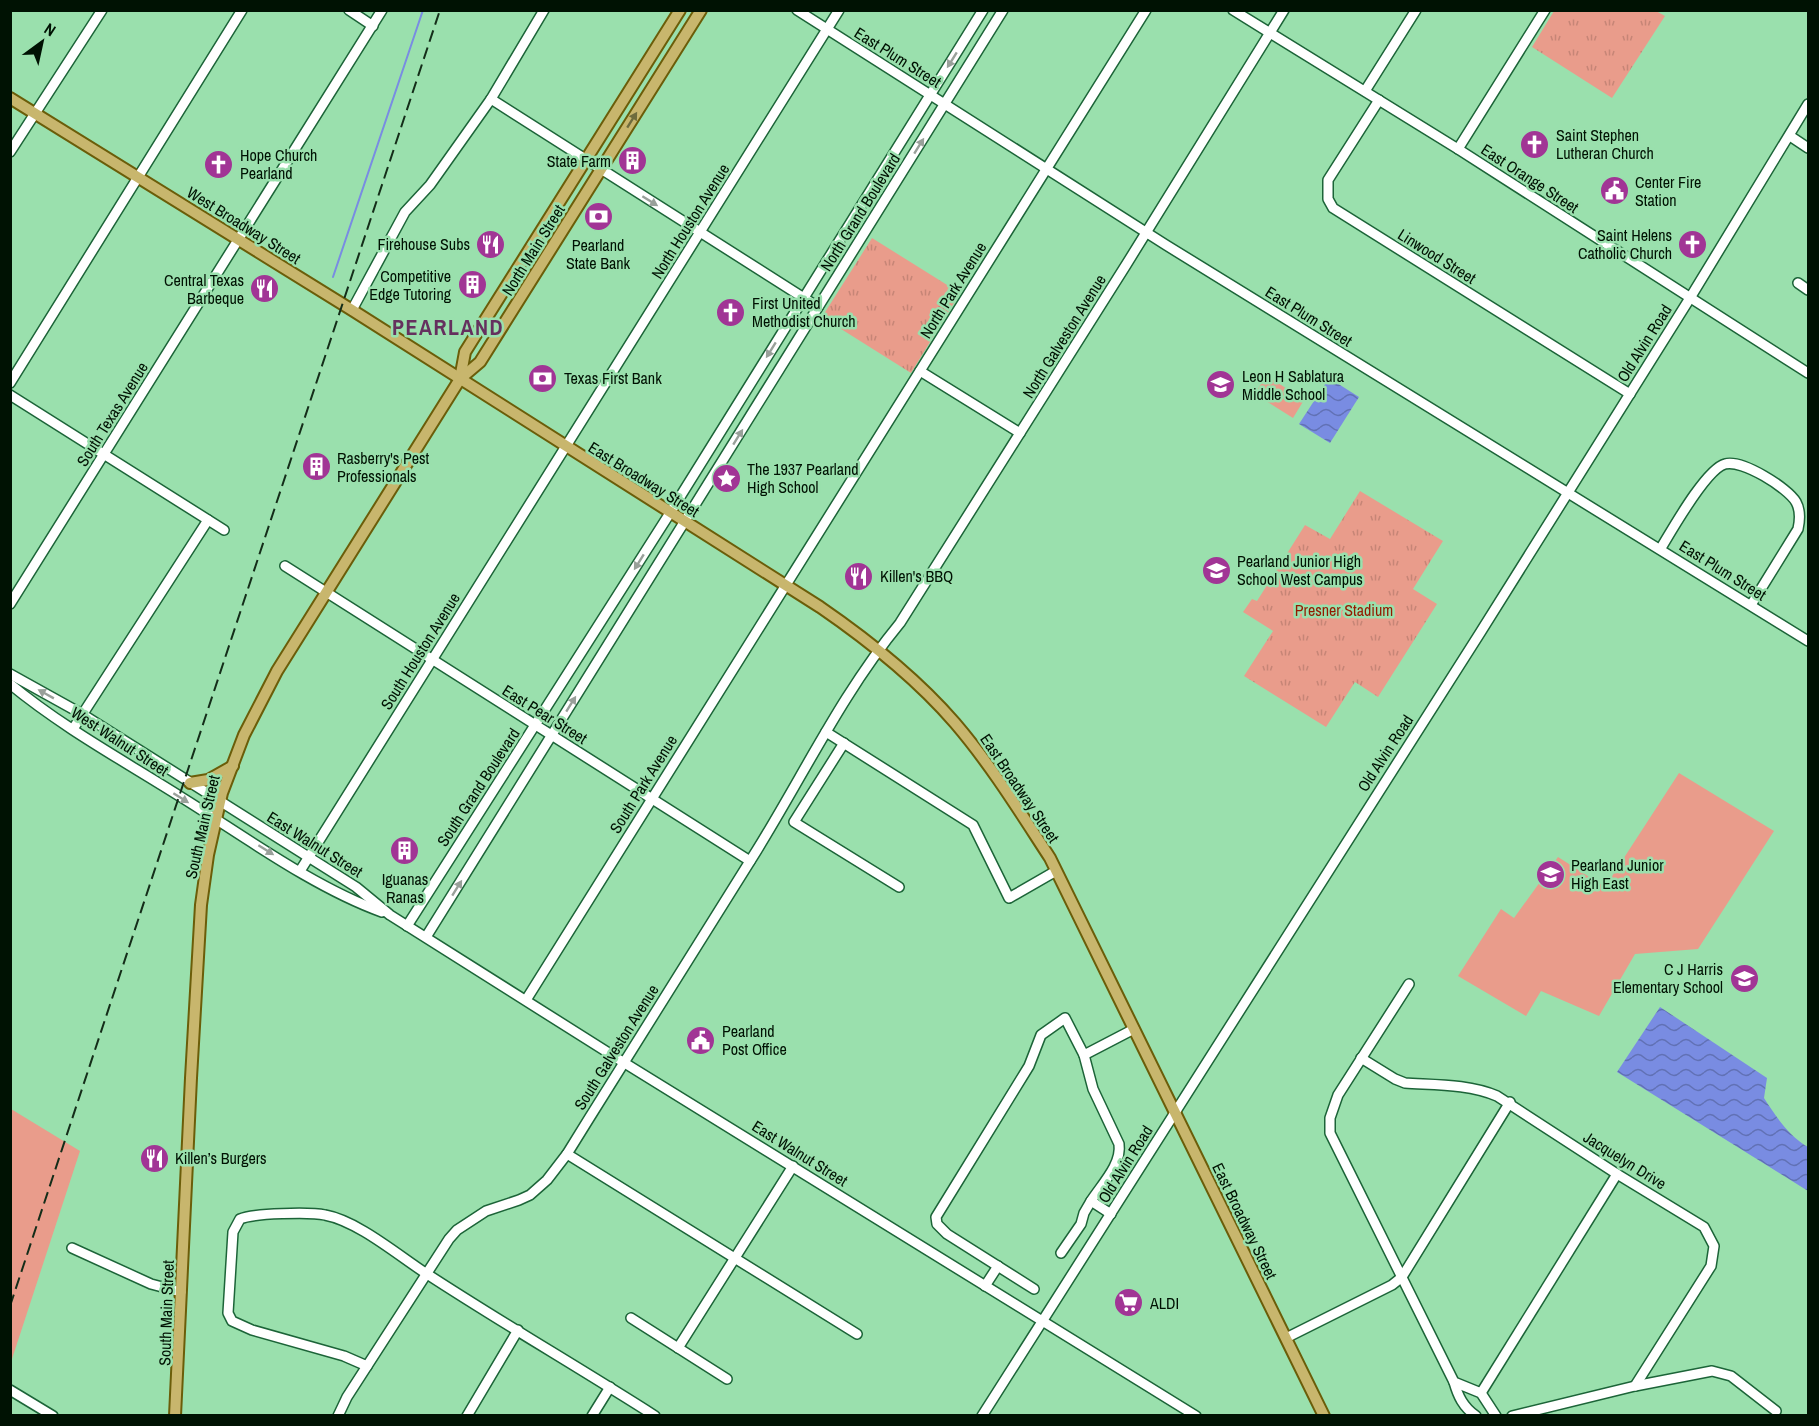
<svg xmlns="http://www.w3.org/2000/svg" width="1819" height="1426" font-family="'Archivo Narrow',sans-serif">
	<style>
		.green { fill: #e99c8b }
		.park { fill: url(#park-tufts) }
		.water { fill: url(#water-waves) }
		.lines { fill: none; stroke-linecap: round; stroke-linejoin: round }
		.stream { stroke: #798ce2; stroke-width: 2 }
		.minor-casing { stroke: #1c6438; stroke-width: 12 }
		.major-casing { stroke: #6b5d09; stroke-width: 14 }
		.minor { stroke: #fff; stroke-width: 9 }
		.major { stroke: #c8b66d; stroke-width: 10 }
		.rail { stroke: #142d19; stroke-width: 2; stroke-dasharray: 12 6; stroke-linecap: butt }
		.oneway { fill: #99a09a }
		.oneway2 { fill: #6e6c3d }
		.labels { text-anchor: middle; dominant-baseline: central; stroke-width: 5; stroke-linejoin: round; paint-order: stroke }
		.street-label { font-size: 16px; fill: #001203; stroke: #9ae0ad }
		.poi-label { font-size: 16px; fill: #001203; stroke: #9ae0ad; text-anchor: start }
		.park-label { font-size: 16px; fill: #931a00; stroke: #9ae0ad }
		.district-label { font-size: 22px; font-weight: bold; letter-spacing: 1.5px; fill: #65305e; stroke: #9ae0ad }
	</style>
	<defs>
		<pattern id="park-tufts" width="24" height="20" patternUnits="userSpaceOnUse" patternTransform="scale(1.5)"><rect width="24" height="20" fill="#e99c8b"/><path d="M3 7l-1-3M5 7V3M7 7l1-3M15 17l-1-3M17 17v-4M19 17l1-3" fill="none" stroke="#c68576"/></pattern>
		<pattern id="water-waves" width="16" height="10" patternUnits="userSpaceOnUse" patternTransform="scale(1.5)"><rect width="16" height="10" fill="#798ce2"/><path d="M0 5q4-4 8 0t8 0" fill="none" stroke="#6171b5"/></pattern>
	</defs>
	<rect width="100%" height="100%" fill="#9ae0ad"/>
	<!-- green -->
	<g class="green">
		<path d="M1266,375L1304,400L1293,418L1255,394Z"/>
		<path d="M1679,773L1774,831L1698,949L1635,954L1599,1016L1541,991L1526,1016L1458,976L1501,909L1514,918L1558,857L1605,887Z"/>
		<path d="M11,1109L80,1151L11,1362Z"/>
	</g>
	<!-- park -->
	<g class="park">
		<path d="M1554,11H1656L1665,16L1612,98L1532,47Z"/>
		<path d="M872,238L960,293L911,373L822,317Z"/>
		<path d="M1360,491L1443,541L1413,589L1437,604L1378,697L1355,682L1326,727L1244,676L1273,631L1243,612L1252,599L1257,601L1305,525L1330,539Z"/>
	</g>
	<!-- water -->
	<g class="water">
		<path d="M1329,378L1359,397L1330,443L1299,424Z"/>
		<path d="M1660,1007L1767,1078L1764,1098C1777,1118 1788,1135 1808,1147V1191L1617,1072Z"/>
	</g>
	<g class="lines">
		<!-- stream -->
		<path class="stream" d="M333,277L423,10"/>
		<defs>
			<g id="minor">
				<path d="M349,10L373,26"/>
				<path d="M797,10L1166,245L1808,641"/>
				<path d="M1233,10L1458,149L1808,373"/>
				<path d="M1365,91L1416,10"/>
				<path d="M491,99L818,307"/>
				<path d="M1379,100L1328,180V199L1333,208L1630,394"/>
				<path d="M1790,136L1808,148"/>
				<path d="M1458,149L1545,10"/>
				<path d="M10,152L102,10"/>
				<path d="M1798,283L1808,290"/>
				<path d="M352,310L405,212L430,185L491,99L544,10"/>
				<path d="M920,371L1020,433"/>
				<path d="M10,383L242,10"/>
				<path d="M10,395L224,530"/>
				<path d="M1661,548C1672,530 1706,469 1725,464C1742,459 1788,488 1796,502C1801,511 1800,520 1798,529L1751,605"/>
				<path d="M285,566L750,861"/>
				<path d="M10,604L382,10"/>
				<path d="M10,674L82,714L356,887L390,915L623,1062L1196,1416"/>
				<path d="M10,684C62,727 124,761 181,797C244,836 313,887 382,912"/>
				<path d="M73,729L208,520"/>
				<path d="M826,732L973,825L1009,898L1056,871"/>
				<path d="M844,743L794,822L899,887"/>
				<path d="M300,871L839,10"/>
				<path d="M407,926L670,513L983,10"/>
				<path d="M426,937L1003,10"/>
				<path d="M1409,984L1338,1095L1330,1118V1133L1454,1382L1481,1393L1496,1416"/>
				<path d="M526,1000L1146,10"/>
				<path d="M1084,1055L1093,1089L1119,1144C1122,1164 1102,1184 1091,1201L1111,1214"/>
				<path d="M1361,1058L1395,1079L1405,1083C1435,1085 1469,1084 1497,1096L1617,1174L1704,1227L1714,1246L1711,1266L1635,1386"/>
				<path d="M567,1154L857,1334"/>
				<path d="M72,1248L151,1284L181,1292"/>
				<path d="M1061,1253L1081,1224L1084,1213L1091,1201"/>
				<path d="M985,1286L998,1266"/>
				<path d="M1034,1289L947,1234L937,1224L936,1217L1029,1066L1041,1035L1065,1018L1084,1055L1134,1029"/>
				<path d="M631,1318L727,1379"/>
				<path d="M1286,1338L1392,1285L1402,1277L1510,1102"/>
				<path d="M678,1348L793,1166"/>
				<path d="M367,1366L344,1356L252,1330L232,1321L228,1313L233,1232L240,1219C253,1213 311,1212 325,1215C358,1221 399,1256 427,1274C502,1323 580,1368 655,1416"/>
				<path d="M1454,1382C1458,1396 1463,1407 1476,1416"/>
				<path d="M10,1390L53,1416"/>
				<path d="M1481,1393L1617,1174"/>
				<path d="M338,1416L347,1397L449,1239L457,1230L486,1211L519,1200L530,1195L547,1180L567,1154C630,1052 695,951 757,850C804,774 843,692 900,623L1126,265L1284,10"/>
				<path d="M467,1416L518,1330"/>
				<path d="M592,1416L610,1387"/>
				<path d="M982,1416L1480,633L1690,298L1808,104"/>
				<path d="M1512,1416L1635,1386L1712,1371L1731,1376L1776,1411"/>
			</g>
			<g id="major">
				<path d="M10,98L352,310L820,607C868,640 917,679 955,723C991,765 1020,812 1050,858L1324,1416"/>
				<path d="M460,379L465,352L680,10"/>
				<path d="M190,783L208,780L233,766"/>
				<path d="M175,1416L191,1078L201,905L208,855L222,793L244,735L277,671L460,379L480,362L701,10"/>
			</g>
		</defs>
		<!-- minor casing -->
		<use href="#minor" class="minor-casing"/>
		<!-- major casing -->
		<use href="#major" class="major-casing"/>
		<!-- minor -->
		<use href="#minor" class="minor"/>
		<!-- major -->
		<use href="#major" class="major"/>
		<!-- rail -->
		<path class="rail" d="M10,1306L440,10"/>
	</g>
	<!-- one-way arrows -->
	<defs><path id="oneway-solid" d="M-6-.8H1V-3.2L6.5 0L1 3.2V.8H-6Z" transform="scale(1.5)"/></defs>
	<g class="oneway">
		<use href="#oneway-solid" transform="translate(952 60) rotate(122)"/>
		<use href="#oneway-solid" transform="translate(919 146) rotate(-58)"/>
		<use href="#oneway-solid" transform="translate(650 201) rotate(32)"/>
		<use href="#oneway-solid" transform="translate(771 350) rotate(122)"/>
		<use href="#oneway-solid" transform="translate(738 437) rotate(-58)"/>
		<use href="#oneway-solid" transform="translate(639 562) rotate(122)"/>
		<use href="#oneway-solid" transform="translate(46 694) rotate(-151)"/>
		<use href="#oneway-solid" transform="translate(571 704) rotate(-58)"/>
		<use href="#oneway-solid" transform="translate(181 798) rotate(32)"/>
		<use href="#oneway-solid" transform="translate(266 850) rotate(32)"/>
		<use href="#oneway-solid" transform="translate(457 888) rotate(-58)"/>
	</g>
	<use class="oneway2" href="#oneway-solid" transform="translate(632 120) rotate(-58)"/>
	<!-- icons -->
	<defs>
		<symbol id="church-disc" viewBox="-11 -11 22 22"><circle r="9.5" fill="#a13595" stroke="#9ae0ad"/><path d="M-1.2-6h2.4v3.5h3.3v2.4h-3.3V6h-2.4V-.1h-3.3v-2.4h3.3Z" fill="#fff"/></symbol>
		<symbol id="building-disc" viewBox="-11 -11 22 22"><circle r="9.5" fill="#a13595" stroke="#9ae0ad"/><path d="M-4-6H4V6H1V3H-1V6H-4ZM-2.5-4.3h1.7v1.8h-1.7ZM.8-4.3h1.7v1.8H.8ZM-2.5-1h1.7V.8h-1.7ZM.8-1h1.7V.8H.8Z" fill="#fff"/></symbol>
		<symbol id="civic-disc" viewBox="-11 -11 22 22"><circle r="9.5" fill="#a13595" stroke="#9ae0ad"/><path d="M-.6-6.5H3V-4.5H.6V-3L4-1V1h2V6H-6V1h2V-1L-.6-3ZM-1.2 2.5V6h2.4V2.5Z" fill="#fff"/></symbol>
		<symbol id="bank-disc" viewBox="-11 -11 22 22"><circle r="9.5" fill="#a13595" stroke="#9ae0ad"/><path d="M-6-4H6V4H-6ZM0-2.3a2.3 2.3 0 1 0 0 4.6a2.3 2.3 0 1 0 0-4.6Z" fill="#fff"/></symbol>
		<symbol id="restaurant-disc" viewBox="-11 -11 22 22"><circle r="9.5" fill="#a13595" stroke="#9ae0ad"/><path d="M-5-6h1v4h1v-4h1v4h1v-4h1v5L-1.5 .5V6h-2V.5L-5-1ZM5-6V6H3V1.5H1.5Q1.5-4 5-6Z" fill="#fff"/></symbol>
		<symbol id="school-disc" viewBox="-11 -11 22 22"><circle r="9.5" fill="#a13595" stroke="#9ae0ad"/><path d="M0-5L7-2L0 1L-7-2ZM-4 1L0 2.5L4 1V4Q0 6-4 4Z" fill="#fff"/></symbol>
		<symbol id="sight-disc" viewBox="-11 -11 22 22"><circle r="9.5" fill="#a13595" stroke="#9ae0ad"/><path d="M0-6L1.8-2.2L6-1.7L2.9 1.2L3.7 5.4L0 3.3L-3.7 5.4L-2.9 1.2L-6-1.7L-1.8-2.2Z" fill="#fff"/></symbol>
		<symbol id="supermarket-disc" viewBox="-11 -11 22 22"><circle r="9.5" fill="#a13595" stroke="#9ae0ad"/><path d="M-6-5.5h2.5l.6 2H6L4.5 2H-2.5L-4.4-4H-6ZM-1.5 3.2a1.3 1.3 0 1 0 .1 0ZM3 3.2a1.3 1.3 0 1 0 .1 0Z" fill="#fff"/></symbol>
	</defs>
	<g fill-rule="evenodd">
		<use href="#church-disc" x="1518" y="128" width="33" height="33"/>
		<use href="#building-disc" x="616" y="144" width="33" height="33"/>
		<use href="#church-disc" x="202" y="148" width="33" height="33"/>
		<use href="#civic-disc" x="1598" y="174" width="33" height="33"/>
		<use href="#bank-disc" x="582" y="200" width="33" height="33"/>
		<use href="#restaurant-disc" x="474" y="228" width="33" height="33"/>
		<use href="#church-disc" x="1676" y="228" width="33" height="33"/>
		<use href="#building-disc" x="456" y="268" width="33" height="33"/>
		<use href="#restaurant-disc" x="248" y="272" width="33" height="33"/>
		<use href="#church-disc" x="714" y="296" width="33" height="33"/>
		<use href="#bank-disc" x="526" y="362" width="33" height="33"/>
		<use href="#school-disc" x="1204" y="368" width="33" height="33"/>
		<use href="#building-disc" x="300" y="450" width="33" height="33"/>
		<use href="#sight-disc" x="710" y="462" width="33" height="33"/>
		<use href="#school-disc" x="1200" y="554" width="33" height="33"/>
		<use href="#restaurant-disc" x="842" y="560" width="33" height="33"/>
		<use href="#building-disc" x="388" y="834" width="33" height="33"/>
		<use href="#school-disc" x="1534" y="858" width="33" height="33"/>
		<use href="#school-disc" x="1728" y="962" width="33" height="33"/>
		<use href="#civic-disc" x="684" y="1024" width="33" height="33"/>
		<use href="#restaurant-disc" x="138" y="1142" width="33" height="33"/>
		<use href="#supermarket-disc" x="1112" y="1286" width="33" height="33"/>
	</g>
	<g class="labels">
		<!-- street labels -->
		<g class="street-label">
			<text transform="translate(898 57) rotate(32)">East Plum Street</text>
			<text transform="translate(1530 178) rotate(33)">East Orange Street</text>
			<text transform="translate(860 212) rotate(-58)">North Grand Boulevard</text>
			<text transform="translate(690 221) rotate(-58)">North Houston Avenue</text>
			<text transform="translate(244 225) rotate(32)">West Broadway Street</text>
			<text transform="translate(533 250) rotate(-58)">North Main Street</text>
			<text transform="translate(1437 256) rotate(32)">Linwood Street</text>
			<text transform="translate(953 290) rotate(-58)">North Park Avenue</text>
			<text transform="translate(1309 316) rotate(32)">East Plum Street</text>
			<text transform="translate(1064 336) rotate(-58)">North Galveston Avenue</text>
			<text transform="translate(1644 343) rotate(-58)">Old Alvin Road</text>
			<text transform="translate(112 414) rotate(-58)">South Texas Avenue</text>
			<text transform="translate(644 479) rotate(32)">East Broadway Street</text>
			<text transform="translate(1723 570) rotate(32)">East Plum Street</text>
			<text transform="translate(420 651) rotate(-58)">South Houston Avenue</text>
			<text transform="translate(545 714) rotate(32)">East Pear Street</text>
			<text transform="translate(120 741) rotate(33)">West Walnut Street</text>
			<text transform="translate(1385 753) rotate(-57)">Old Alvin Road</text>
			<text transform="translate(643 784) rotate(-58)">South Park Avenue</text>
			<text transform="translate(478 787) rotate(-57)">South Grand Boulevard</text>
			<text transform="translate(1020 788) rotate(56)">East Broadway Street</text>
			<text transform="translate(202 827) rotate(-77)">South Main Street</text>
			<text transform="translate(315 844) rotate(32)">East Walnut Street</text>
			<text transform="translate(616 1047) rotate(-58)">South Galveston Avenue</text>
			<text transform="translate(800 1153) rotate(32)">East Walnut Street</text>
			<text transform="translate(1625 1160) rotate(32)">Jacquelyn Drive</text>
			<text transform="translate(1125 1164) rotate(-58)">Old Alvin Road</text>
			<text transform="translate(1245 1221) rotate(64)">East Broadway Street</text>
			<text transform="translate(166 1313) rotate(-88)">South Main Street</text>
		</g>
		<!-- poi labels -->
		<g class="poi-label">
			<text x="1556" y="135">Saint Stephen<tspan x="1556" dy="18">Lutheran Church</tspan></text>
			<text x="240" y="155">Hope Church<tspan x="240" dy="18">Pearland</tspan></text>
			<text x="611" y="161" text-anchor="end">State Farm</text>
			<text x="1635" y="182">Center Fire<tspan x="1635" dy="18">Station</tspan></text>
			<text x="1672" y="235" text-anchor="end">Saint Helens<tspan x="1672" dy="18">Catholic Church</tspan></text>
			<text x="470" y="244" text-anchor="end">Firehouse Subs</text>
			<text x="598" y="245" text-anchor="middle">Pearland<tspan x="598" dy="18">State Bank</tspan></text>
			<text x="451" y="276" text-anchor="end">Competitive<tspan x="451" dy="18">Edge Tutoring</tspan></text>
			<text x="244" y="280" text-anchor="end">Central Texas<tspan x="244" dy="18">Barbeque</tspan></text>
			<text x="752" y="303">First United<tspan x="752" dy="18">Methodist Church</tspan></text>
			<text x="1242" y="376">Leon H Sablatura<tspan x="1242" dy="18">Middle School</tspan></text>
			<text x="564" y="378">Texas First Bank</text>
			<text x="337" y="458">Rasberry's Pest<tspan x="337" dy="18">Professionals</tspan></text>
			<text x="747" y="469">The 1937 Pearland<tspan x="747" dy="18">High School</tspan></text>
			<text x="1237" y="561">Pearland Junior High<tspan x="1237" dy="18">School West Campus</tspan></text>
			<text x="880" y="576">Killen's BBQ</text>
			<text x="1571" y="865">Pearland Junior<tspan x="1571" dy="18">High East</tspan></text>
			<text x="405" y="879" text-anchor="middle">Iguanas<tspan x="405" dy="18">Ranas</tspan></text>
			<text x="1723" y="969" text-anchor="end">C J Harris<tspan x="1723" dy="18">Elementary School</tspan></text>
			<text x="722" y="1031">Pearland<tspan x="722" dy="18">Post Office</tspan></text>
			<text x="175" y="1158">Killen’s Burgers</text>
			<text x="1150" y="1303">ALDI</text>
		</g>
		<!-- park labels -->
		<g class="park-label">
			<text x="1344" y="610">Presner Stadium</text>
		</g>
		<!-- district labels -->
		<g class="district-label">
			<text x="448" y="327">PEARLAND</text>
		</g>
	</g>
	<!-- border -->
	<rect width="1819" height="1426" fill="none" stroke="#001203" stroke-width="24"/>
	<!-- north arrow -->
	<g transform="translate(42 42) rotate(33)" stroke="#9ae0ad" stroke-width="4.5" paint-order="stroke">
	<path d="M0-4.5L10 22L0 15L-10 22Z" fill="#001203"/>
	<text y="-9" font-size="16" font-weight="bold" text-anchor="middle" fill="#001203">N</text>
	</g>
</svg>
